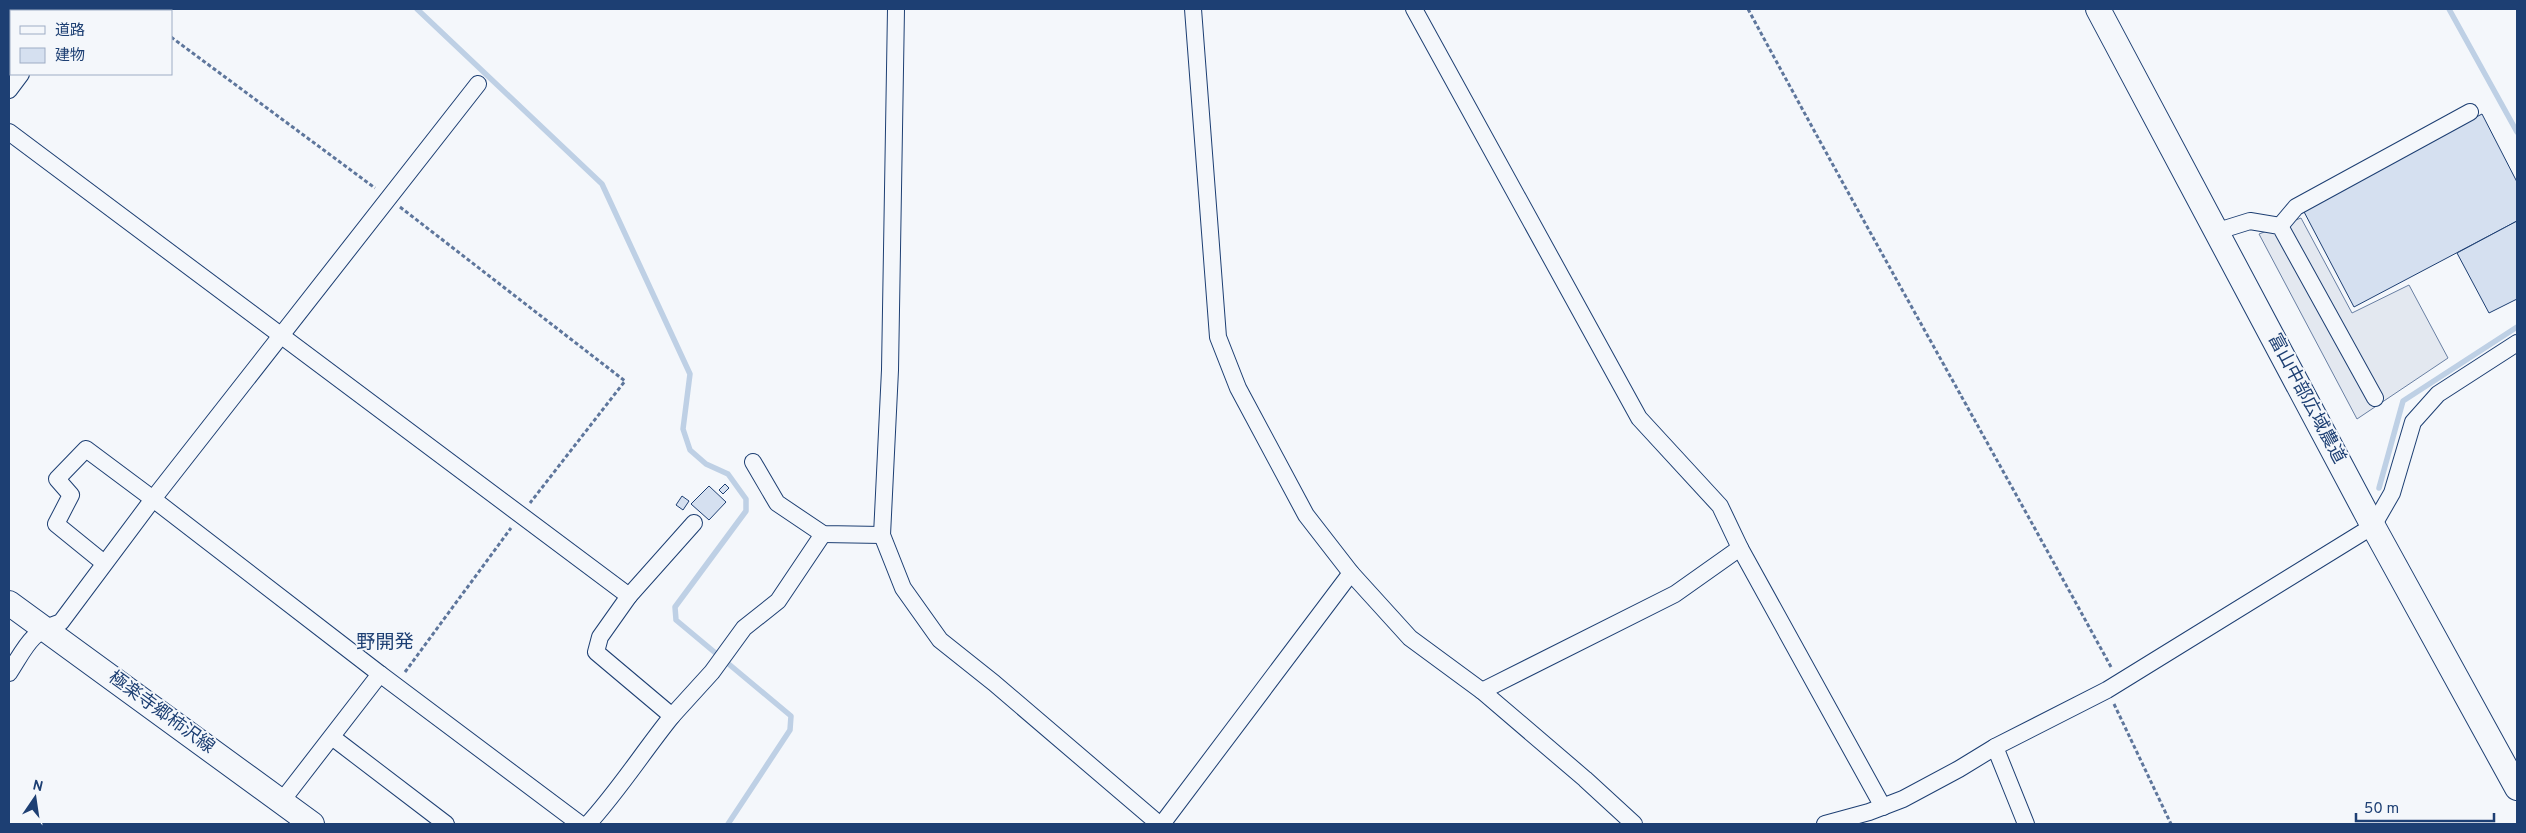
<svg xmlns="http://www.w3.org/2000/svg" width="2526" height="833" font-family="Overpass,'Noto Sans JP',sans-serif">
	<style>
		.parking { fill: #e3e8f0; stroke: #687fa3 }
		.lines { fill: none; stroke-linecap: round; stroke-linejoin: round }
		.stream { stroke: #bed0e5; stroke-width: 5.5 }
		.building { fill: #d5e0f0; stroke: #1d3f73 }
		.street-casing { stroke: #1d3f73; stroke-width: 18 }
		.secondary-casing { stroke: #1d3f73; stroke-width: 26 }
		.path { stroke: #5e769c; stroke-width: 3; stroke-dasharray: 4 2.5; stroke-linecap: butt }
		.street { stroke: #f4f7fb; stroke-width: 16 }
		.secondary { stroke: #f4f7fb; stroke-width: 24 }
		.labels { text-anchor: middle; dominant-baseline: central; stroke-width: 4; stroke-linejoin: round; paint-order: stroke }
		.street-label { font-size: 18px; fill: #1d3f73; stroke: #f4f7fb }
		.neighbourhood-label { font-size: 19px; fill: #1d3f73; stroke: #f4f7fb }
	</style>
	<rect width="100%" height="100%" fill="#f4f7fb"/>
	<!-- parking -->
	<path class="parking" d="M2301,218L2352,313L2409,285L2448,358L2357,419L2259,234Z"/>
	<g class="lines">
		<!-- stream -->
		<g class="stream">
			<path d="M417,9L602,184L690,374L683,429L690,450L706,464L728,474L746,499V511L675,607L676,620L791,716L790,730L728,824"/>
			<path d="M2449,9L2517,132"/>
			<path d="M2379,488L2403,401L2517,327"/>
		</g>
	</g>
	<!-- building -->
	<g class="building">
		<path d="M2482,114L2517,182V221L2354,307L2302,208Z"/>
		<path d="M2517,221V299L2489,313L2457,253Z"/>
		<path d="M725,484L729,488L723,494L719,490Z"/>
		<path d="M709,486L726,502L709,520L691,504Z"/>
		<path d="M682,496L689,501L683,510L676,505Z"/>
	</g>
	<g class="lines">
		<defs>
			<g id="street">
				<path d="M896,9L890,370L882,535L903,588L940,640L994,683L1159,824"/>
				<path d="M1193,9L1218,337L1238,388L1306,515L1351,573L1410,638L1482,691L1585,779L1634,824"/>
				<path d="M1414,9L1639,418L1720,506L1740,548L1675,594L1482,691"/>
				<path d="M67,11L69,9"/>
				<path d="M9,90L21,74"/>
				<path d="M9,132L629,596L600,637L596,652L672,716C643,752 619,790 588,824"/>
				<path d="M2280,226L2296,207L2470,112"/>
				<path d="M2218,231L2250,221L2280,226L2375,398"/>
				<path d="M753,462L777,503L823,534L882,535"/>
				<path d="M1740,548L1883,807"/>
				<path d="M104,563L56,524L71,495L57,479L86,449L153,499L380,674"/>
				<path d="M629,596L694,523"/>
				<path d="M9,673C26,647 30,632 61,622L153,499L478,84"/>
				<path d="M672,716L712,672L744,628L778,601L823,534"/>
				<path d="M332,737L446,824"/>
				<path d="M1995,747L2026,824"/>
				<path d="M281,802L380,674L580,824"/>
				<path d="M1162,824L1351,573"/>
				<path d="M1825,824L1869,812L1903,799L1959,769L1995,747L2107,690L2373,526L2392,493L2413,422L2438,394L2517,343"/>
			</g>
			<g id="secondary">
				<path d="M2098,9L2373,526L2517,788"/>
				<path d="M9,603L312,824"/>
			</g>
		</defs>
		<!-- street casing -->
		<use href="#street" class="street-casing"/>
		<!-- secondary casing -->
		<use href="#secondary" class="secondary-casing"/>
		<!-- path -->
		<g class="path">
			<path d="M134,9L137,11"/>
			<path d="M1748,9C1867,230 1991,447 2111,667"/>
			<path d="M171,37L375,188"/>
			<path d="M400,207L625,381L530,503"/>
			<path d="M405,672L511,528"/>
			<path d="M2114,704L2171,824"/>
		</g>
		<!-- street -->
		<use href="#street" class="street"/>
		<!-- secondary -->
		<use href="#secondary" class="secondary"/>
	</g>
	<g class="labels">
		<!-- street labels -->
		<g class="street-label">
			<text transform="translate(2306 399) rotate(62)">富山中部広域農道</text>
			<text transform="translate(161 713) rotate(36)">極楽寺郷柿沢線</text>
		</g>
		<!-- neighbourhood labels -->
		<g class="neighbourhood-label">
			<text x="385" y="643">野開発</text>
		</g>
	</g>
	<!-- border -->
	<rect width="2526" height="833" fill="none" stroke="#1d3f73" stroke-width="20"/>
	<!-- legend -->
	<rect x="10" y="10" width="162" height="65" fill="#f4f7fb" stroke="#9eadc5"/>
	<rect x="20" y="26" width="25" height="8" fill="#f4f7fb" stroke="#9eadc5"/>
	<text x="55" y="35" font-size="15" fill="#1d3f73">道路</text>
	<rect x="20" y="48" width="25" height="15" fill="#d5e0f0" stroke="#9eadc5"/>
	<text x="55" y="60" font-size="15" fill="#1d3f73">建物</text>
	<!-- north arrow -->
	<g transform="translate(35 798) rotate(13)" stroke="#f4f7fb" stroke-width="4" paint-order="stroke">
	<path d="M0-4L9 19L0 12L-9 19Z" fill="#1d3f73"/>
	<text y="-8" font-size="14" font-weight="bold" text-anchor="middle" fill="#1d3f73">N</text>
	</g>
	<!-- scale -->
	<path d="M2356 813v8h138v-8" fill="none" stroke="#1d3f73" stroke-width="2.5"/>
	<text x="2364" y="813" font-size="15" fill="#1d3f73" stroke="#f4f7fb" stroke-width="4" paint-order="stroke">50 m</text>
</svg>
